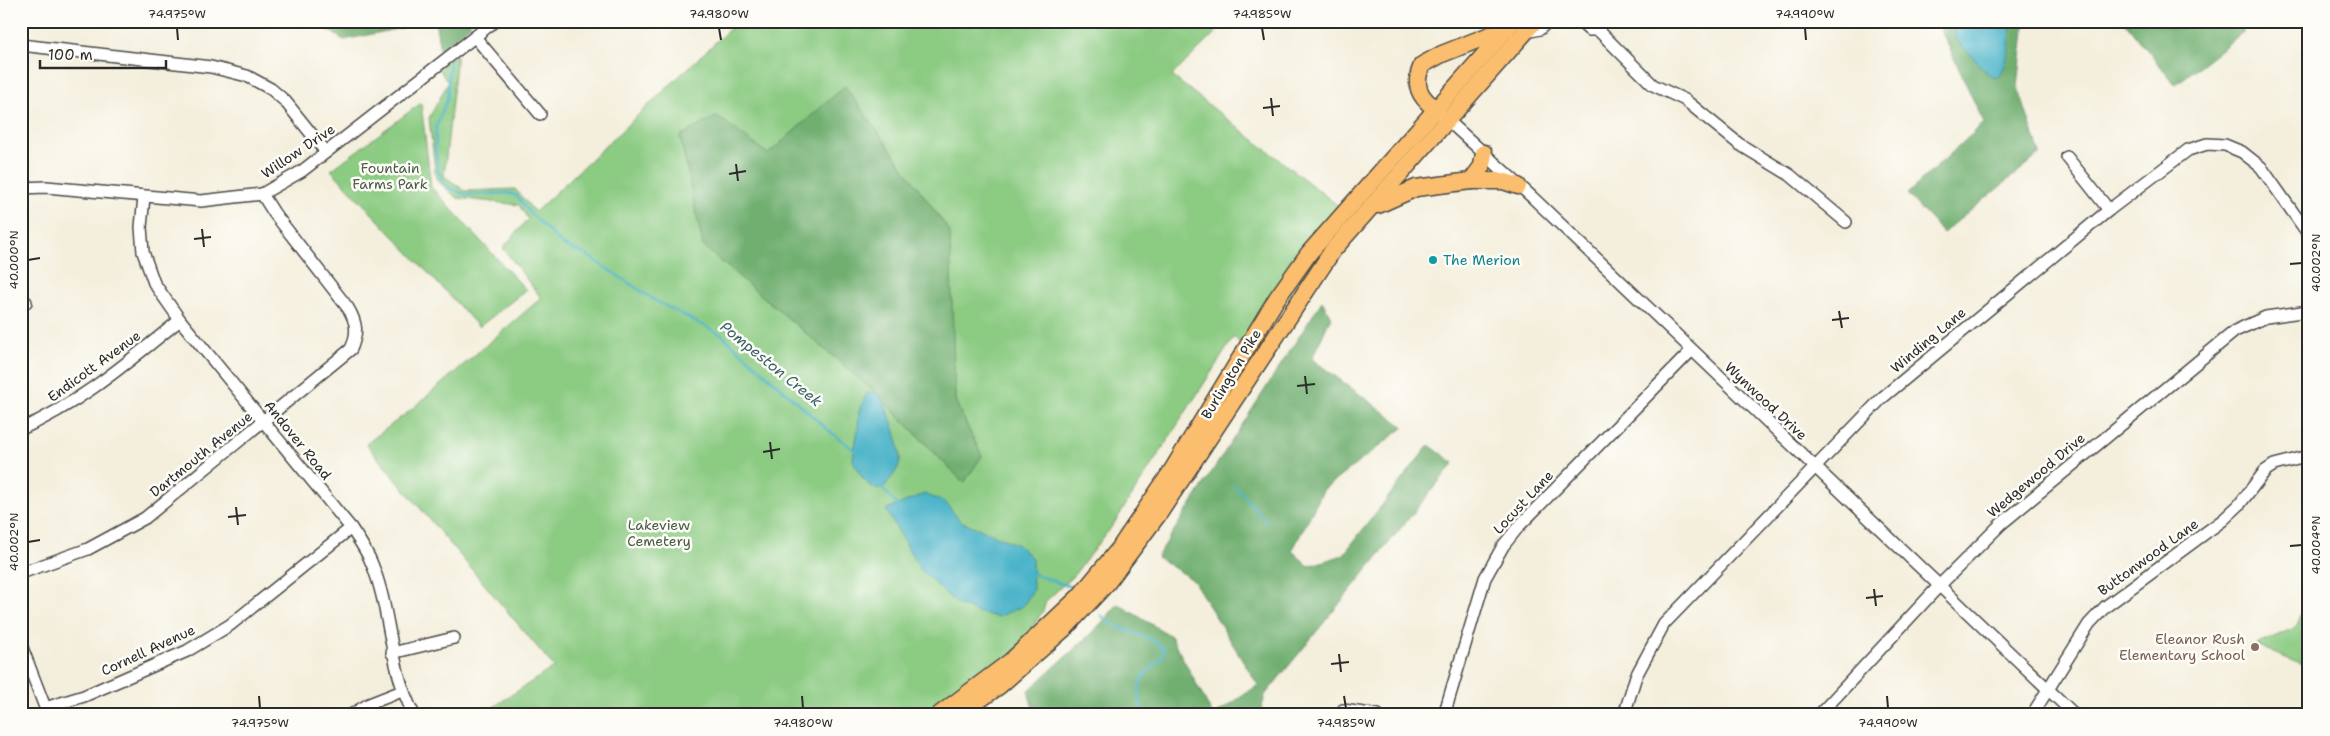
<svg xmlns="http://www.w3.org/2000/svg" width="2330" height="736" font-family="'Shantell Sans',sans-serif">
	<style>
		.green { fill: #8bcb82; stroke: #5b7b56; fill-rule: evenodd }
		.forest { fill: #70af70; stroke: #4e6d4e }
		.water { fill: #4bb4c9; stroke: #3b707a }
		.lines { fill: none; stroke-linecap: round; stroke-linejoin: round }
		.stream { stroke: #4bb4c9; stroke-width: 2.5 }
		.minor-casing { stroke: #494846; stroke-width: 14 }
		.highway-casing { stroke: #494846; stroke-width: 19 }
		.minor { stroke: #fff; stroke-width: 11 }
		.highway { stroke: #fbbe6e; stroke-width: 16 }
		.ticks { fill: none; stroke: #2b2b2b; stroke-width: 2 }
		.culture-dot { fill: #0f9aa8; stroke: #fdfcf7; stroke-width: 2 }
		.education-dot { fill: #8d6e63; stroke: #fdfcf7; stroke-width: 2 }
		.labels { text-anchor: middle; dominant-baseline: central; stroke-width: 5; stroke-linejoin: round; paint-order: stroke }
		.street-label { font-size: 14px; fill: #2b2b2b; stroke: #fdfcf7 }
		.park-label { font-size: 14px; fill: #485b45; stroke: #fdfcf7 }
		.culture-label { font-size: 14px; fill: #0d838f; stroke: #fdfcf7; text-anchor: start }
		.education-label { font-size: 14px; fill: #785e54; stroke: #fdfcf7; text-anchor: end }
		.water-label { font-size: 15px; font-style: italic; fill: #38626a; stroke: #fdfcf7 }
		.neatline { fill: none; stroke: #2b2b2b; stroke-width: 2 }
		.ticks-label { font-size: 12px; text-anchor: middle; fill: #2b2b2b }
	</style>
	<rect width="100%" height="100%" fill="#fdfcf7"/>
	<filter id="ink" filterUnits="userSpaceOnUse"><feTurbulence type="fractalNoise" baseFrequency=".02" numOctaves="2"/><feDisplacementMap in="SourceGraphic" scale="10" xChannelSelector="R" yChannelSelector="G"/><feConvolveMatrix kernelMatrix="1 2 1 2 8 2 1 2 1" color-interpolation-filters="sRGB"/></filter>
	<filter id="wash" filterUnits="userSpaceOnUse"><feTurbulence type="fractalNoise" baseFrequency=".0096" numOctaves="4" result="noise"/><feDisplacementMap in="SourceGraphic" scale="20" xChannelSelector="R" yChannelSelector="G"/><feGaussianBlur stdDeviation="1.12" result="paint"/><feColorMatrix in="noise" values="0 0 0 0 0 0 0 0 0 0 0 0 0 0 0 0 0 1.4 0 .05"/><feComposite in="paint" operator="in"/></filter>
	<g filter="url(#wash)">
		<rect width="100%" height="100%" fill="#f4efdd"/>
		<!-- green -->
		<g class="green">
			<path d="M738,21H1217L1222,26L1172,76L1345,211L1246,350L1234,337L1113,525L1074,575L1046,601L1043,611L1011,661L939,715H481L554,667L366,444L412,409L541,298L503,248L528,219L519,205L457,198L436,179L429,118L448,83L438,67L457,55L444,176L465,191L515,189L535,212ZM767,155L954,365L955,401L977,446L956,475L875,392Z"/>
			<path d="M421,103L431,187L526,290L479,327L331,170Z"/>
			<path d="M2309,597V668L2256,645L2296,627Z"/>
		</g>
		<!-- forest -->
		<g class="forest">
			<path d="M314,21H470V25L440,50L435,21L344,40Z"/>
			<path d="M1945,21H2025L2018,87L2040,154L1943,233L1907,194L1984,123L1940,28Z"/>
			<path d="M2124,21H2235L2243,32L2175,85Z"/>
			<path d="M845,86L950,232L955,401L982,456L964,483L875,392L703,246L680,136L717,116L768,154Z"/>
			<path d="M1322,301L1331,317L1312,359L1404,427L1324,489L1292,551L1309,566L1343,555L1429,445L1454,463L1265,695L1260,715H1215L1258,685L1193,580L1157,557Z"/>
			<path d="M1118,604L1171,636L1213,715H1035L1028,691L1095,630Z"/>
		</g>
		<!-- water -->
		<g class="water">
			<path d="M1958,21H2010C2012,34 2008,73 1996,78L1989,75L1955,38V28Z"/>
			<path d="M875,392C886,397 902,449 900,462C898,471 888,481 883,489C870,493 856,470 853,459L858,429L859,411L867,393Z"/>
			<path d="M924,494L945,502L960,521L1018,545L1032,558L1033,590L1023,606L998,617L980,613L957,604L920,569L886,510Z"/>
		</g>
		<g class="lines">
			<!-- stream -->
			<g class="stream">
				<path d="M447,21L450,23"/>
				<path d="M450,60L447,99L436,127L435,148L439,174L446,186L466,195L509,193L517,196L529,212L563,245L585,254L656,301L722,335L828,430L857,452"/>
				<path d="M1234,485L1267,522"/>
				<path d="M881,487L899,507"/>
				<path d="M1030,573L1071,587"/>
				<path d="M1101,615C1118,633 1147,632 1164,649C1164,667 1137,667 1139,696C1140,703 1140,708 1144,715"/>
			</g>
		</g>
	</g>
	<g filter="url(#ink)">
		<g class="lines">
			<defs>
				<g id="minor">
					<path d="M1579,21L1589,30H1598"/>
					<path d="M1598,21V30L1653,85L1685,100L1739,144L1790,175L1846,222"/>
					<path d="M1526,32L1540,29L1548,21"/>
					<path d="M475,37L540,114"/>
					<path d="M21,45L211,67L247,76L271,89L285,101L326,152"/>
					<path d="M1443,116L1532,197L2075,715"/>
					<path d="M2067,157L2109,210"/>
					<path d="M21,188L46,187L201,201L262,194L302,171L495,21"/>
					<path d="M144,197L141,227L143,252L154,283L180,320L351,528C359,540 367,551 372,564C392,613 388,665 414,715"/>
					<path d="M21,302H26"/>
					<path d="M21,429C81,403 130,360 180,320"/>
					<path d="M21,573L88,549L145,518L351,349C358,333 357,323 348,308L274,213L262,194"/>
					<path d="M21,645L48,715"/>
					<path d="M392,653L454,638"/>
					<path d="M45,708L84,696L187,651L230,625L351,528"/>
					<path d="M1343,710L1378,715"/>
					<path d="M351,715L369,704L402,691"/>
					<path d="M1444,715L1485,578L1503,546L1519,526L1691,351"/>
					<path d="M1624,715L1636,676L1664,624L1882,398L2109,210L2188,150L2207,144L2225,145L2242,152L2261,167L2309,235"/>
					<path d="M1819,715L1939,586L2001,524L2235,331L2266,317L2309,311"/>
					<path d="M2032,715L2089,624L2105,607L2223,520L2239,505L2265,471L2274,465L2309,456"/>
				</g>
				<g id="highway">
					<path d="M1435,109C1419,96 1413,85 1422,65L1442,54L1505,29"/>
					<path d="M1471,181H1503L1518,186"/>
					<path d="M1378,205L1416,188L1471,181L1482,166L1484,153"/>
					<path d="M961,713L999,686L1066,627L1107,583L1160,512L1333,250L1535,21"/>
					<path d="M939,715L1011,661L1079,597L1119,549L1171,472L1277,298L1309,253L1514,21"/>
				</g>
			</defs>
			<!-- minor casing -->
			<use href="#minor" class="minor-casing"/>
			<!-- highway casing -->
			<use href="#highway" class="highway-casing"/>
			<!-- minor -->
			<use href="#minor" class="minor"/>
			<!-- highway -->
			<use href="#highway" class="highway"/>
		</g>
	</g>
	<!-- ticks -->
	<path class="ticks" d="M177,28L178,40M719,28L721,40M1262,28L1264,40M1805,28L1806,40M1271,98L1273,116M1263,108L1280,106M736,164L738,181M729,174L746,171M202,229L204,247M194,239L211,237M28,260L40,258M2290,264L2302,263M1839,311L1842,328M1832,320L1849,318M1305,376L1307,394M1297,386L1315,384M770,442L772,459M763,452L780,449M236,507L238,525M228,517L246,515M28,542L40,540M2290,546L2302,545M1874,589L1876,606M1866,598L1883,596M1339,654L1341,672M1331,664L1349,662M259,696L260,708M802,696L803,708M1344,696L1346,708M1887,696L1888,708"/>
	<!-- markers -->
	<circle class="culture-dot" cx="1433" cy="260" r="5"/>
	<circle class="education-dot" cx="2255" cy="647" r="5"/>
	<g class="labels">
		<!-- street labels -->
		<g class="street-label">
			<text transform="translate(298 151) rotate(-34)">Willow Drive</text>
			<text transform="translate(1928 340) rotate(-40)">Winding Lane</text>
			<text transform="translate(94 366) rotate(-36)">Endicott Avenue</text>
			<text transform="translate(1231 374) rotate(-59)">Burlington Pike</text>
			<text transform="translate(1766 401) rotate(43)">Wynwood Drive</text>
			<text transform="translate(298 440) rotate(51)">Andover Road</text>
			<text transform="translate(201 454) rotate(-39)">Dartmouth Avenue</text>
			<text transform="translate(2036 475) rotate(-40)">Wedgewood Drive</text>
			<text transform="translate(1523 502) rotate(-47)">Locust Lane</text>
			<text transform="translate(2148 557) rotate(-36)">Buttonwood Lane</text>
			<text transform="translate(148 650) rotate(-25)">Cornell Avenue</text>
		</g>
		<!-- park labels -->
		<g class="park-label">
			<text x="390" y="168">Fountain<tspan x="390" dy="16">Farms Park</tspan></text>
			<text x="659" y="525">Lakeview<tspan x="659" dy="16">Cemetery</tspan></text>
		</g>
		<!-- culture labels -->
		<g class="culture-label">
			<text x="1443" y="260">The Merion</text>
		</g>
		<!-- education labels -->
		<g class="education-label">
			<text x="2245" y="639">Eleanor Rush<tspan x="2245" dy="16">Elementary School</tspan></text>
		</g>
		<!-- water labels -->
		<g class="water-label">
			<text transform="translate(771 364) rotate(39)">Pompeston Creek</text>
		</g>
	</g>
	<!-- margin -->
	<rect width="2330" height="736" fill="none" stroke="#fdfcf7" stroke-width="55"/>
	<!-- scale -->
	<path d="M40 60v8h126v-8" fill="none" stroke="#2b2b2b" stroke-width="2.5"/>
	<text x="48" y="60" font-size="15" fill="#2b2b2b" stroke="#fdfcf7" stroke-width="4" paint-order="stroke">100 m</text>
	<rect x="28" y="28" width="2274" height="680" class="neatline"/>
	<g class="ticks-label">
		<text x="177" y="18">74.975°W</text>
		<text x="719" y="18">74.980°W</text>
		<text x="1262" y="18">74.985°W</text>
		<text x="1805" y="18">74.990°W</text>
		<text transform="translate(14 260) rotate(-90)" y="4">40.000°N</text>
		<text transform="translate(2316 263) rotate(-90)" y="4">40.002°N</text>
		<text transform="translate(14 542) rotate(-90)" y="4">40.002°N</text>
		<text transform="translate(2316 545) rotate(-90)" y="4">40.004°N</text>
		<text x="260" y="727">74.975°W</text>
		<text x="803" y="727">74.980°W</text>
		<text x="1346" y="727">74.985°W</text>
		<text x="1888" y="727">74.990°W</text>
	</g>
</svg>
